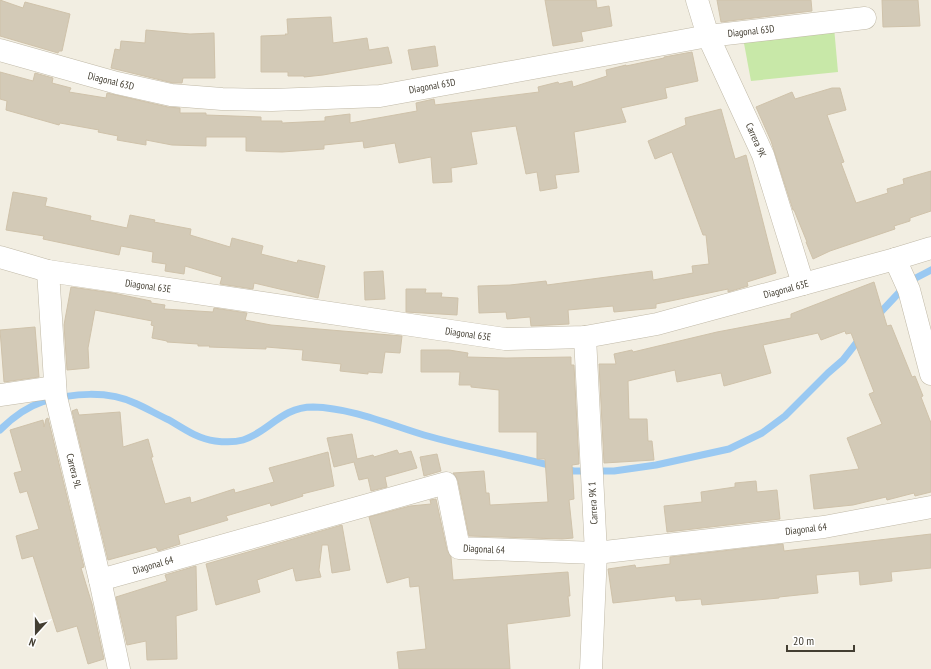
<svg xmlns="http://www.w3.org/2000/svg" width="931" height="669" font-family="'PT Sans Narrow',sans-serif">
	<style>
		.green { fill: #c8e8a8 }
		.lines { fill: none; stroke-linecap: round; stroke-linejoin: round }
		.stream { stroke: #9ac9f2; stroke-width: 7 }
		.building { fill: #d3cab7; stroke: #cfc2aa }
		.minor-casing { stroke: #c0b9a7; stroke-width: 23 }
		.minor { stroke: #fff; stroke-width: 22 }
		.labels { text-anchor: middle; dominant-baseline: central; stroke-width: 4; stroke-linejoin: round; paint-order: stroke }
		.street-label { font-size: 10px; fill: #433e32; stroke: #fff }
	</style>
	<rect width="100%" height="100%" fill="#f2eee2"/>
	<!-- green -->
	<path class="green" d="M834,27L838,72L751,81L743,38Z"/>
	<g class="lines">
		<!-- stream -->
		<g class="stream">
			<path d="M877,316L910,281L931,270"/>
			<path d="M0,430C11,419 27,407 42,402C72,393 108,390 137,404C148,409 158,415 169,420C184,429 198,439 215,441C223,442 236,442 243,440C269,432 281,407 313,407C351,408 388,424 424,435C466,447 510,455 553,466"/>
			<path d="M563,469L574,471H614L656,465L729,449L762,433L785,416L828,373L843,360L861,337"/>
		</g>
	</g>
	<!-- building -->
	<g class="building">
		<path d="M0,0L23,8L25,2L70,14L62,51H59L58,53L0,36Z"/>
		<path d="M545,0H596L597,8L609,6L612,26L581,32L583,41L553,46Z"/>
		<path d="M717,0H811L812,11L721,22Z"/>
		<path d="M882,0H918L920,26L883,27Z"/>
		<path d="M331,17L333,43L367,38L369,50L388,47L392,63L323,75L304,77V76H288V72H261V36L286,35L285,34H288L287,19Z"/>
		<path d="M146,30L190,34L214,33L215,78H183L182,83H173L111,68L115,49L120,50L121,41L145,43Z"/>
		<path d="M435,46L438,66L412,70L408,50Z"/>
		<path d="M692,52L698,81L665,88L667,98L621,108L626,122L574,132L579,172L555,175L557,188L540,191L537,172L526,174L516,126L471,132L477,164L451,168L452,182L433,183L431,157L399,163L395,143L364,148L363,141L324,145V149L282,152L246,151V137H206V146L172,145L146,140V145L117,140L118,136L98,132L99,130L60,123L59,125L6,110L7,101L0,99V72L33,81L35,73L53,78L52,83L71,88L69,92L106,98L107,93L168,107L180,108V113H206V115L261,117V121H282V123L325,121V117L350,114V123L417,111L416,103L434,99L435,105L539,92L538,87L558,82L559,84L572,81L573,87L607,76L606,70L626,65V66L664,58V57Z"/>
		<path d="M832,88H840L846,110L827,115L844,162L841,163L856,203L888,193L887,189L904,184L903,179L931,171V211L910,218V221L894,226L895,229L830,251L813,259L806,242H807L794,210H793L771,141L756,107L792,92L795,99Z"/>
		<path d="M721,109L735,159L746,155L776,273L747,282L748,286L728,292V289L656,304V308L614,312L613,306L568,310L569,324L531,326L530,317L507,319L506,312L479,313L478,286L510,285L546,281L547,285L652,271L653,280L693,273L692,266L709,264L706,235H703L672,152L655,159L648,141L686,125L685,118Z"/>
		<path d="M13,192L47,198L45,206L91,216L90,220L127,228L130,215L155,220L154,222L191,229L190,235L230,247L232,238L263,246L261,254L297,263L298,260L325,266L318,298L254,283L253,289L220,284L222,277L185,266L184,274L165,271L166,264L152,262L153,252L121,246L119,255L43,239L44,236L6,230Z"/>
		<path d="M383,271L385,299L365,300L364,272Z"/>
		<path d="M874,282L887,326L891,325L912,377L915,376L923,396L921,397L931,423V492L915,496L914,493L887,500L886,497L853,505L814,509L810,475L859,469L847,438L882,424L869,394L874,392L851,333L846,334L845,331L821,340L818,333L763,345L771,373L724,386L721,373L677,382L675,370L628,381L629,419H647L648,441H652L654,460L604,463L599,364H616L614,354L632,350L633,352L717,332L791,318V314Z"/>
		<path d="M71,287L113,293L151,301V303L165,305L164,309L213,312L214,308L247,313L245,320L271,325L402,336L400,353L385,352L382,373L368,372V374L340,371L341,364L302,360L303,350L266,347V349L209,347L210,346H198V344L167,342V341L152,338L154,326L151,325L152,321L95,310L88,348L89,368L67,370L64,325Z"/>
		<path d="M406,289H426L425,293H442L441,297L458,298L457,315L406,312Z"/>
		<path d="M35,327L39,377L4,382L0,330Z"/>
		<path d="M421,350H449L468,353L467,357L506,358L571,357V365H574L579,464L572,465L574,499L569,500L573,538L562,539L469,536L458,481L455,475L453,473L484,471L486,493H489L490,505L548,502L545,459H537V432H499V390L471,387V385H459L460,372H421Z"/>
		<path d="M77,409L79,415L120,412L123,447L148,439L153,457H151L165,504L190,497L191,503L234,489L235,493L274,482L269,468L328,452L334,486L302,494L303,496L271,506L270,503L226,516L228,520L178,535L180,544L158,551L156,547L108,560L72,411Z"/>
		<path d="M48,418L84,567L81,568L92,604L104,659L88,664L77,626L57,632L33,556L22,559L16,536L39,529L27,491L20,493L14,473L22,471L10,430L43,420L44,427L46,419Z"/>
		<path d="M352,434L357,459L373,455L374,457L397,450L399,454L411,451L417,468L385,477L387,487L371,491L368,478L359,480L354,462L334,467L327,438Z"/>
		<path d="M437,454L441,471L424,476L420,457Z"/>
		<path d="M756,481L757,492L777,490L780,519L667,532L664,506L702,502L701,492L735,487V483Z"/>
		<path d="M436,499L447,550L451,557L453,580L568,572L570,596H568L570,616L507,624L510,669H399L397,652L426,649L419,586L410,587L409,577L387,583L369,517L410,506L431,504L430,500Z"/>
		<path d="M342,525L350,570L332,573L328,545H322L319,570L321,577L296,581L293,568L257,580L260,592L216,605L206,564Z"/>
		<path d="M931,534V568L891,572L892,581L860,585L859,571L816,575L818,593L779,597V598L702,605L701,599L676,601L675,596L613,603L608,569L635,565L636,568L670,564V557L783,544L784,551Z"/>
		<path d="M196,566L197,610L176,616L177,659L147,660L146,641L127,645L116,597L167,581L165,575Z"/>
	</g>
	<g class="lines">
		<defs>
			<g id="minor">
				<path d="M697,0L708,36L763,155L803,284"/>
				<path d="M0,50L117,83L171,95L222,99L272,100L380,96L708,36L865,18"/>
				<path d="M0,257L48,271L505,339L585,337L657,324L895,259L931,248"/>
				<path d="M895,259L909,290L931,374"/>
				<path d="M48,271L56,397L100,580L119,669"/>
				<path d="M585,337L596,553L591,669"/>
				<path d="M0,395L55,387"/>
				<path d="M100,580L446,483L459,548L596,553L824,527L931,507"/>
			</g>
		</defs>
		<!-- minor casing -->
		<use href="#minor" class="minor-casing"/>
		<!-- minor -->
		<use href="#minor" class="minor"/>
	</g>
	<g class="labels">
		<!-- street labels -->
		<g class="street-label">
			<text transform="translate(751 31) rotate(-6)">Diagonal 63D</text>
			<text transform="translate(111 81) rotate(14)">Diagonal 63D</text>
			<text transform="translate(432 86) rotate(-10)">Diagonal 63D</text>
			<text transform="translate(756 140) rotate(66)">Carrera 9K</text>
			<text transform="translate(148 286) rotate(8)">Diagonal 63E</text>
			<text transform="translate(786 289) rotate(-15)">Diagonal 63E</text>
			<text transform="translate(468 334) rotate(8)">Diagonal 63E</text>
			<text transform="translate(74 471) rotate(76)">Carrera 9L</text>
			<text transform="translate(593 503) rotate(-93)">Carrera 9K 1</text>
			<text transform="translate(806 529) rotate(-7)">Diagonal 64</text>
			<text transform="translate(484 549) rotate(3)">Diagonal 64</text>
			<text transform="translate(153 565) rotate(-16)">Diagonal 64</text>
		</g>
	</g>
	<!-- north arrow -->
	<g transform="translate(36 633) rotate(201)" stroke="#ffffff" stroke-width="3" paint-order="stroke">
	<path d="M0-3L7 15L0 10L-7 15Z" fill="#433e32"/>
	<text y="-6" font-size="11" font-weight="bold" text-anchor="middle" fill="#433e32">N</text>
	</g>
	<!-- scale -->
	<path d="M787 645v6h67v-6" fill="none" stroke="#433e32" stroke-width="2"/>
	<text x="793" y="645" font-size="12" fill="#433e32" stroke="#ffffff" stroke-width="3" paint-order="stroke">20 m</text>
</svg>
